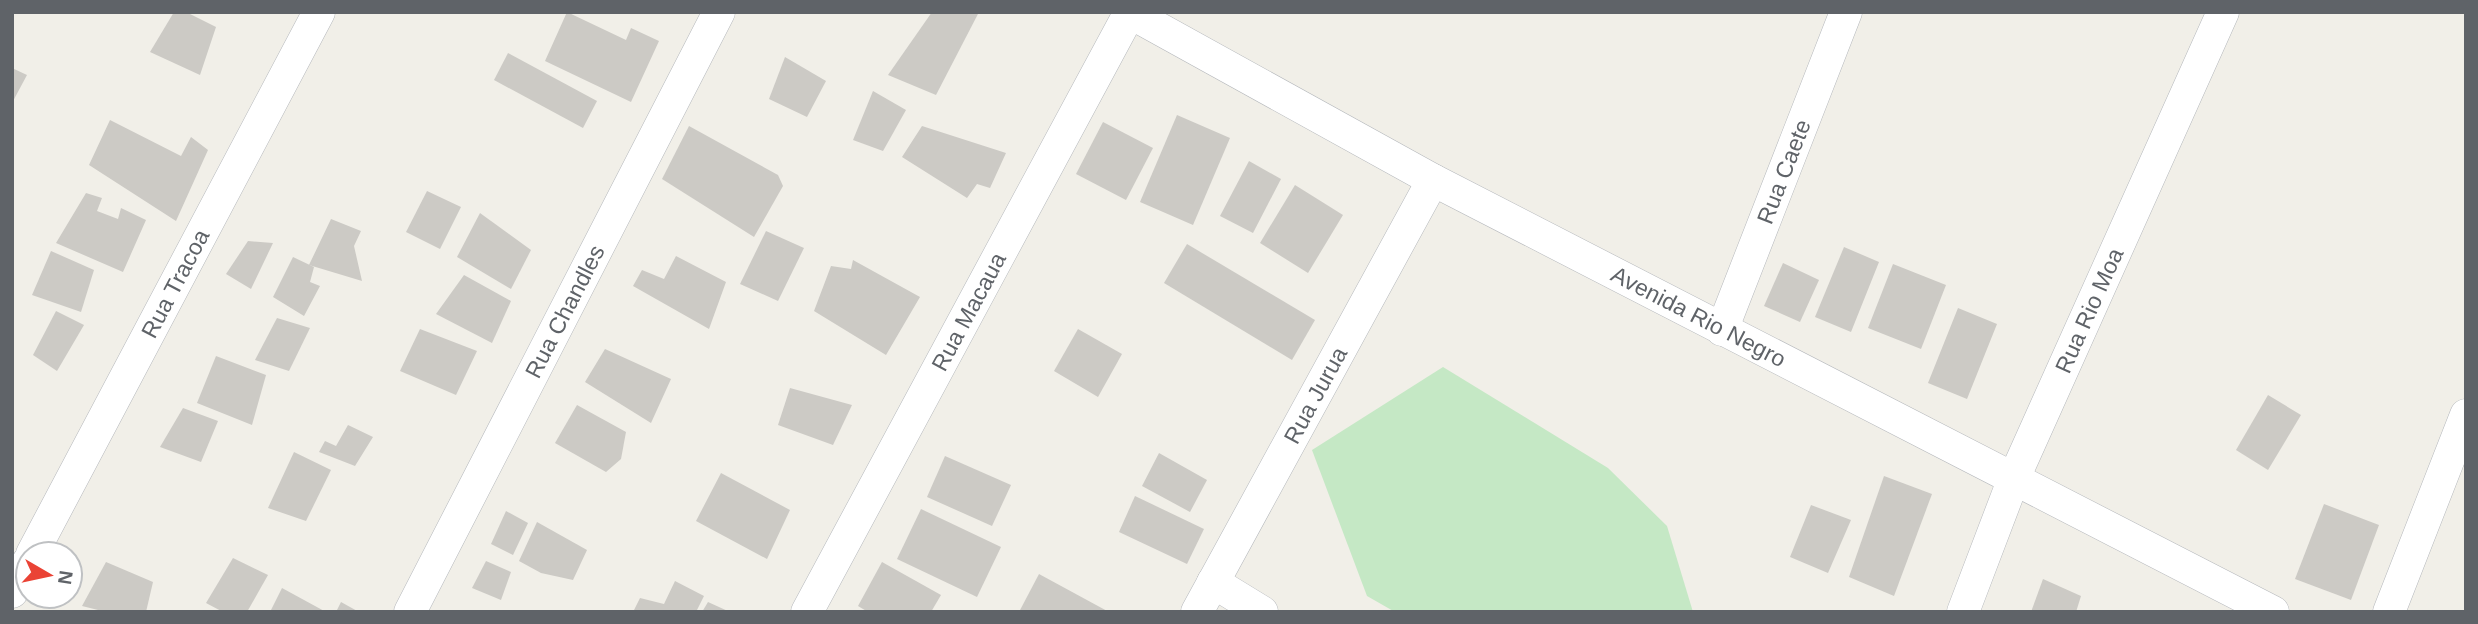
<svg xmlns="http://www.w3.org/2000/svg" width="2478" height="624" font-family="Arial,sans-serif">
	<style>
		.green { fill: #c5e8c5 }
		.building { fill: #cccac5 }
		.lines { fill: none; stroke-linecap: round; stroke-linejoin: round }
		.minor-casing { stroke: #b5b8bc; stroke-width: 33 }
		.minor { stroke: #fff; stroke-width: 32 }
		.labels { text-anchor: middle; dominant-baseline: central; stroke-width: 5; stroke-linejoin: round; paint-order: stroke }
		.street-label { font-size: 23px; fill: #5f6368; stroke: #fff }
	</style>
	<rect width="100%" height="100%" fill="#f1efe8"/>
	<!-- green -->
	<path class="green" d="M1443,367L1608,468L1667,526L1693,612H1395L1367,596L1312,450Z"/>
	<!-- building -->
	<g class="building">
		<path d="M174,12H186L216,27L200,75L150,52Z"/>
		<path d="M567,12L626,40L631,28L659,41L631,102L545,61Z"/>
		<path d="M932,12H979L936,95L888,75Z"/>
		<path d="M508,53L597,101L583,128L494,80Z"/>
		<path d="M785,57L826,81L807,117L769,99Z"/>
		<path d="M12,68L27,75L12,103Z"/>
		<path d="M873,91L906,110L883,151L853,140Z"/>
		<path d="M1177,115L1230,138L1193,225L1140,202Z"/>
		<path d="M110,120L181,156L191,137L208,150L176,221L89,165Z"/>
		<path d="M1103,122L1153,148L1126,200L1076,174Z"/>
		<path d="M689,126L778,175L783,186L754,237L662,179Z"/>
		<path d="M922,126L1006,153L990,188L977,184L967,198L902,157Z"/>
		<path d="M1249,161L1281,179L1253,233L1220,216Z"/>
		<path d="M1295,185L1343,215L1308,273L1260,243Z"/>
		<path d="M427,191L461,207L440,249L406,232Z"/>
		<path d="M86,193L102,198L97,211L118,219L121,208L146,220L123,272L56,243Z"/>
		<path d="M480,213L531,250L511,289L457,257Z"/>
		<path d="M331,219L361,231L354,246L362,281L309,265Z"/>
		<path d="M766,231L804,248L778,301L740,284Z"/>
		<path d="M248,241L273,243L251,289L226,274Z"/>
		<path d="M1187,244L1315,320L1292,360L1164,283Z"/>
		<path d="M1844,247L1879,262L1851,332L1815,317Z"/>
		<path d="M51,251L94,270L81,312L32,295Z"/>
		<path d="M676,256L726,282L709,329L633,286L642,270L664,279Z"/>
		<path d="M293,257L314,267L310,282L320,286L304,316L273,297Z"/>
		<path d="M853,260L920,297L886,355L814,311L831,266L851,269Z"/>
		<path d="M1783,263L1819,280L1800,322L1764,306Z"/>
		<path d="M1893,264L1946,285L1921,349L1868,328Z"/>
		<path d="M464,275L511,301L492,343L436,314Z"/>
		<path d="M1958,308L1997,324L1967,399L1928,383Z"/>
		<path d="M56,311L84,325L57,371L33,355Z"/>
		<path d="M277,318L310,328L289,371L255,360Z"/>
		<path d="M420,329L477,351L456,395L400,371Z"/>
		<path d="M1078,329L1122,354L1098,397L1054,371Z"/>
		<path d="M605,349L671,379L651,423L585,382Z"/>
		<path d="M216,356L266,375L252,425L197,403Z"/>
		<path d="M790,388L852,405L833,445L778,425Z"/>
		<path d="M2268,395L2301,415L2268,470L2236,450Z"/>
		<path d="M577,405L626,432L621,459L606,472L555,443Z"/>
		<path d="M183,408L218,421L201,462L160,447Z"/>
		<path d="M348,425L373,437L355,466L319,452L325,441L336,446Z"/>
		<path d="M294,452L331,470L306,521L268,508Z"/>
		<path d="M1159,453L1207,480L1190,512L1142,486Z"/>
		<path d="M945,456L1011,485L992,526L927,497Z"/>
		<path d="M721,473L790,510L767,559L696,521Z"/>
		<path d="M1884,476L1932,494L1894,596L1849,577Z"/>
		<path d="M1135,496L1204,529L1187,564L1119,532Z"/>
		<path d="M2324,504L2379,525L2351,600L2295,579Z"/>
		<path d="M1811,505L1851,520L1828,573L1790,557Z"/>
		<path d="M921,509L1001,547L977,597L897,559Z"/>
		<path d="M506,511L528,523L513,555L491,544Z"/>
		<path d="M537,522L587,550L573,580L541,573L519,561Z"/>
		<path d="M233,558L268,575L247,612H223L206,603Z"/>
		<path d="M486,561L511,572L501,600L472,588Z"/>
		<path d="M106,562L153,582L146,612H106L82,606Z"/>
		<path d="M882,562L941,595L931,612H868L858,606Z"/>
		<path d="M1039,574L1109,612H1019Z"/>
		<path d="M2043,579L2081,596L2076,612H2031Z"/>
		<path d="M675,581L704,596L696,612H633L640,598L664,604Z"/>
		<path d="M282,588L326,612H270Z"/>
		<path d="M341,602L359,612H336Z"/>
		<path d="M708,602L730,612H702Z"/>
	</g>
	<g class="lines">
		<defs>
			<g id="minor">
				<path id="s1" d="M1129,12L1433,180L2273,612"/>
				<path id="s2" d="M1722,330L1846,12"/>
				<path id="s3" d="M32,554L319,12"/>
				<path d="M1213,582L1262,612"/>
				<path d="M12,592L28,562"/>
				<path id="s4" d="M410,612L719,12"/>
				<path id="s5" d="M807,612L1130,12"/>
				<path id="s6" d="M1197,612L1433,180"/>
				<path id="s7" d="M1963,612L2014,478L2223,12"/>
				<path d="M2389,612L2466,415"/>
			</g>
		</defs>
		<!-- minor casing -->
		<use href="#minor" class="minor-casing"/>
		<!-- minor -->
		<use href="#minor" class="minor"/>
	</g>
	<g class="labels">
		<!-- street labels -->
		<g class="street-label">
			<text stroke="none"><textPath href="#s2" startOffset="170">Rua Caete</textPath></text>
			<text stroke="none"><textPath href="#s3" startOffset="306">Rua Tracoa</textPath></text>
			<text stroke="none"><textPath href="#s7" startOffset="327">Rua Rio Moa</textPath></text>
			<text stroke="none"><textPath href="#s4" startOffset="338">Rua Chandles</textPath></text>
			<text stroke="none"><textPath href="#s5" startOffset="341">Rua Macaua</textPath></text>
			<text stroke="none"><textPath href="#s1" startOffset="646">Avenida Rio Negro</textPath></text>
			<text stroke="none"><textPath href="#s6" startOffset="247">Rua Jurua</textPath></text>
		</g>
	</g>
	<!-- border -->
	<rect width="2478" height="624" fill="none" stroke="#5f6368" stroke-width="28"/>
	<!-- north arrow -->
	<g transform="translate(49 575) rotate(99)"><circle r="33" fill="#ffffff" stroke="#bfc1c3" stroke-width="2"/>
	<path d="M0-5L12 26L0 18L-12 26Z" fill="#ea4335"/>
	<text y="-10" font-size="19" font-weight="bold" text-anchor="middle" fill="#5f6368">N</text>
	</g>
</svg>
